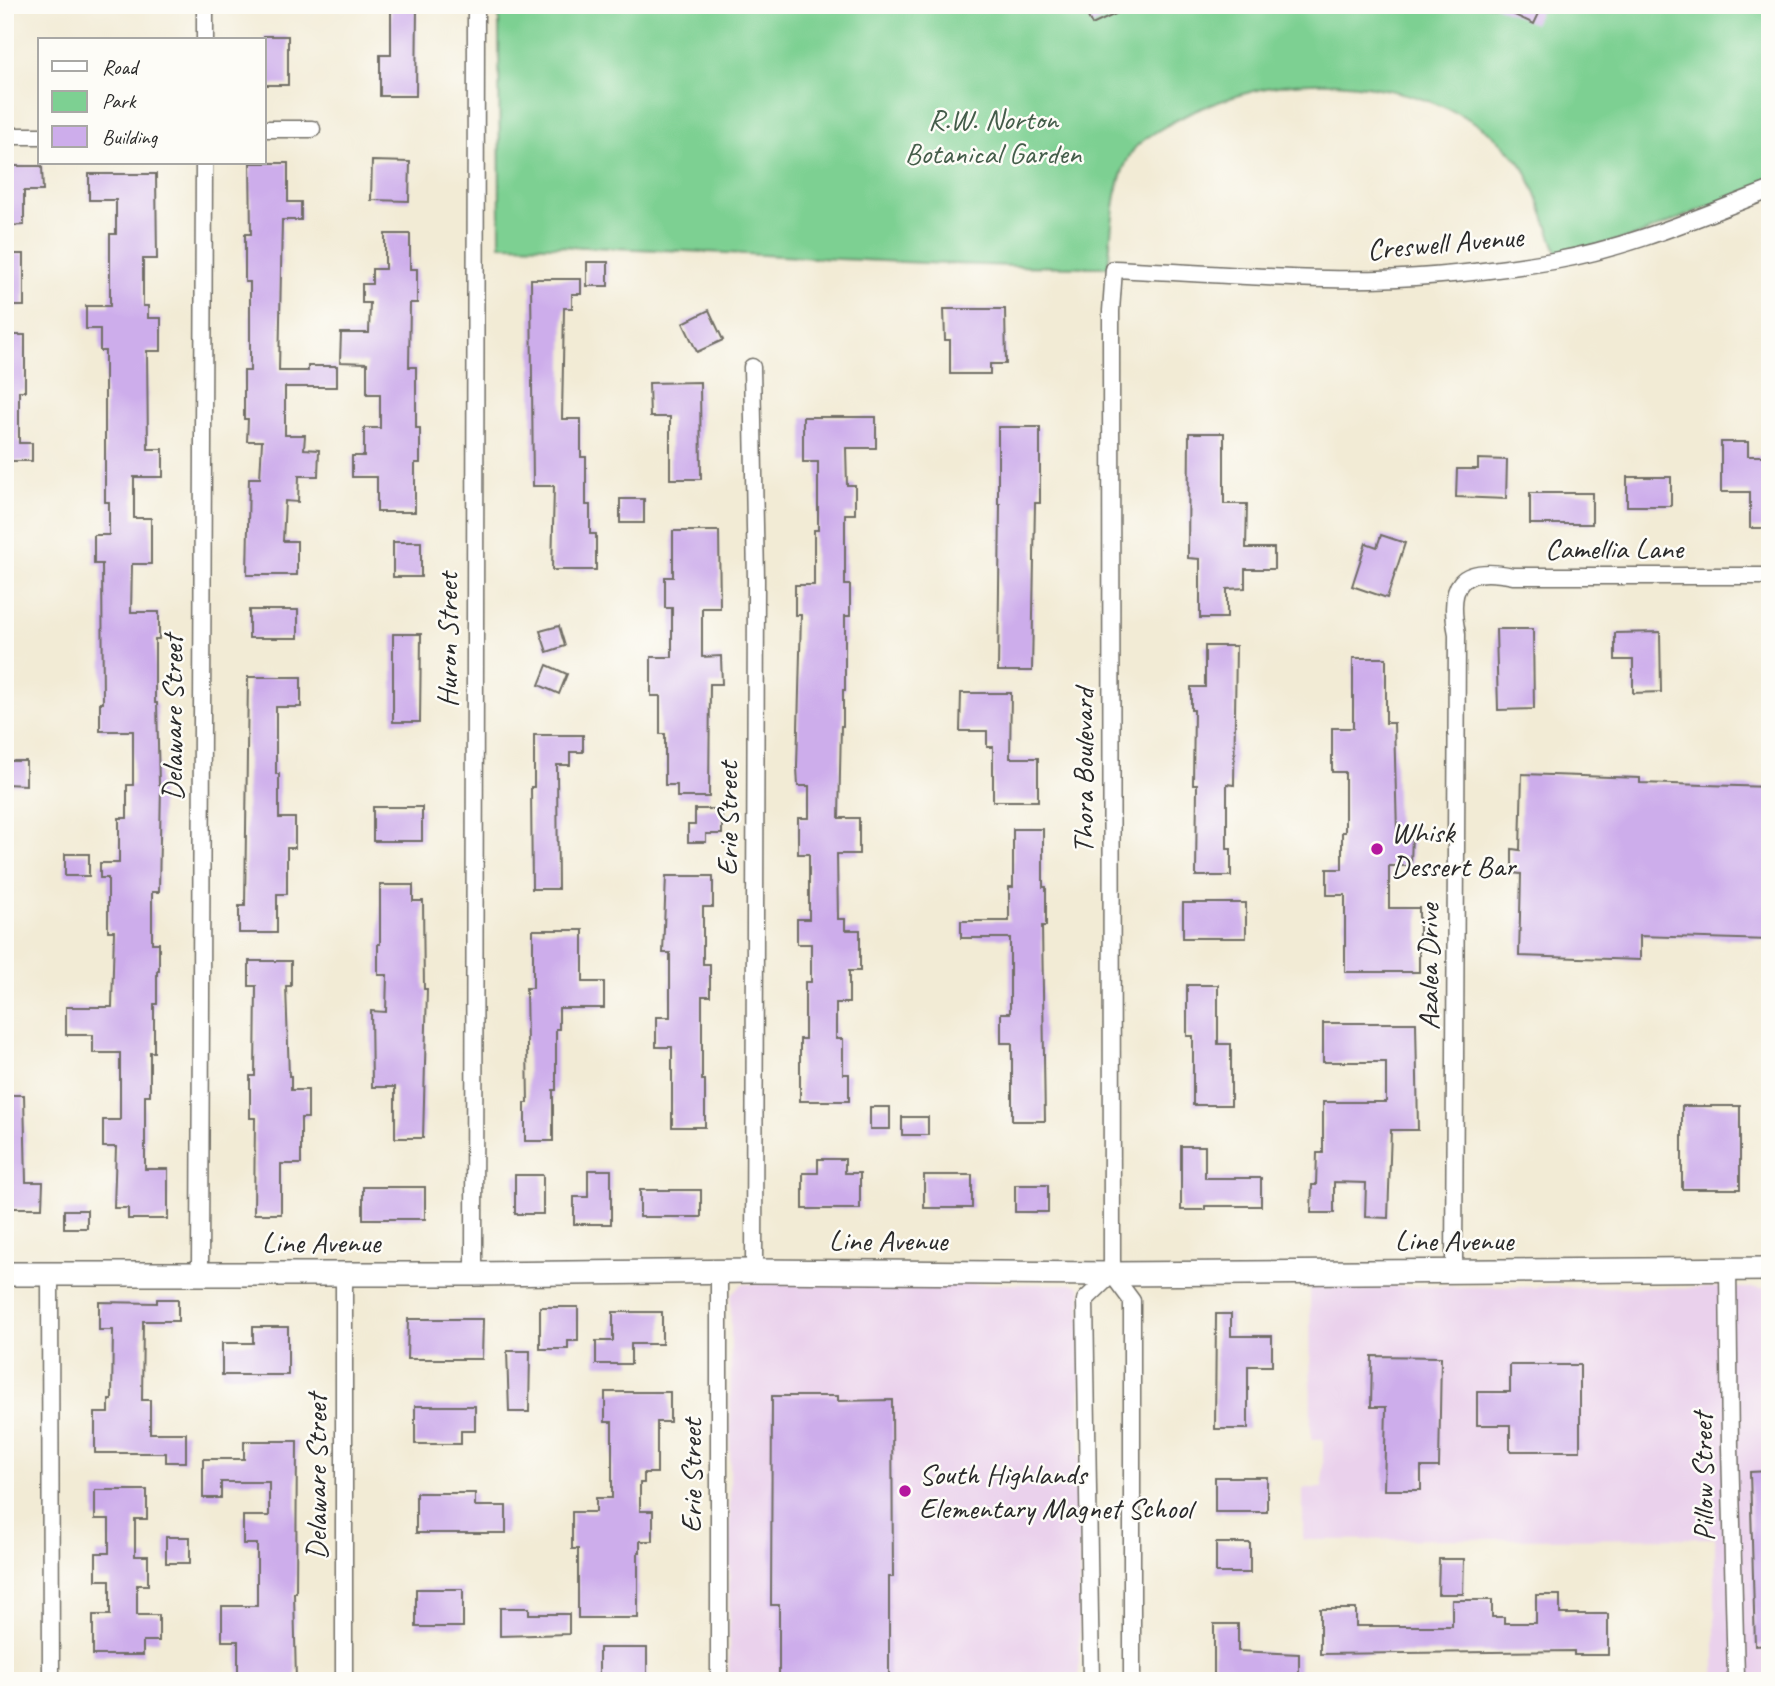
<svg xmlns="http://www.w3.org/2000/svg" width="1775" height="1686" font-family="Caveat,sans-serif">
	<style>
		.built { fill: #ead1ec }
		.green { fill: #7dd092; stroke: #547e5e; stroke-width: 2 }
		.building { fill: #cdadeb }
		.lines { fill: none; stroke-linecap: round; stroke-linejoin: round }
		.street-casing { stroke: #716e66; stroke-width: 19 }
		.secondary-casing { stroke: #716e66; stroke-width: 26 }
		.street { stroke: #fff; stroke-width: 16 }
		.secondary { stroke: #fff; stroke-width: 23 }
		.poi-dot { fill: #b5179e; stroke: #fdfcf7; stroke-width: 2.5 }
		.labels { text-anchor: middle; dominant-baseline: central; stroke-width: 5; stroke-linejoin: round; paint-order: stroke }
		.park-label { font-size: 30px; fill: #445d4a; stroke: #fdfcf7 }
		.street-label { font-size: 30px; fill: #2b2b2b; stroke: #fdfcf7 }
		.poi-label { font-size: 30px; fill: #2b2b2b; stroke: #fdfcf7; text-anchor: start }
	</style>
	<rect width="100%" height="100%" fill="#fdfcf7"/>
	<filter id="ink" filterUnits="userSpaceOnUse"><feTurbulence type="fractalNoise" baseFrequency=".0143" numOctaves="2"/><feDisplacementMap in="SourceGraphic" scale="14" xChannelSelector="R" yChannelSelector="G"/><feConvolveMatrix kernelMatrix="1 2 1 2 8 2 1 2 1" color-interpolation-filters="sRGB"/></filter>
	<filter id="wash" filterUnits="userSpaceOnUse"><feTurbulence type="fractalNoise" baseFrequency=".00686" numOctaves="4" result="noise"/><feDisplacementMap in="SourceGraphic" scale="28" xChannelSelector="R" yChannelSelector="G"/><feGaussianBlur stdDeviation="1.57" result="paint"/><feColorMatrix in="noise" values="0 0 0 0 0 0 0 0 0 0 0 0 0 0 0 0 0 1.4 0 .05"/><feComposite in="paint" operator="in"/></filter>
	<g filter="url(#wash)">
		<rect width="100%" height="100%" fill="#f2ebd5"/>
		<!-- built -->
		<g class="built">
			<path d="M742,1284H1074L1079,1286L1081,1290L1079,1681H729L731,1301L732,1294Z"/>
			<path d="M1310,1286L1770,1288V1681H1715V1538L1303,1540V1488H1323V1439H1311Z"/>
		</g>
		<!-- green -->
		<path class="green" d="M499,5H1770V181L1637,236L1558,254C1547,227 1539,196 1525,170C1519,160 1498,138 1488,131C1432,92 1351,77 1284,85C1254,89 1225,99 1197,110C1183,116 1143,137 1134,149C1112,179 1112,231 1108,267C905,268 703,247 500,245Z"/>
		<g id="blocks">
			<!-- building -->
			<g class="building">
				<path d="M1082,5H1135L1092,25Z"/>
				<path d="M1493,5H1543L1534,24Z"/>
				<path d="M391,7H417L416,96H380V55H391Z"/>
				<rect x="264" y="36" width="24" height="49"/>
				<path d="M372,161L410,162L409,201L371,200Z"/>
				<path d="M250,163H288V202H301V220H282L279,371H308V366H337V387H285V435H305L304,449L319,450L318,476H299L298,502L285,501L283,541H297V575H247L249,478H260L262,441H247L248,419H244V371H250V282H245V234H251Z"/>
				<path d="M5,166H42L43,191H24V225L5,226Z"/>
				<path d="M89,174H156L157,259H143V306H148V318H161V351H147L148,449H163V477H134V518H151V564H132L131,612H159V639H155V703H157L159,785H161L159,892H152V943H159V971H157V1004H154V1052H150V1095H145V1169H168V1219H128V1208H114L116,1147H103V1120H120V1053H93V1035H66V1007H112L114,931H108V878H100V863H119V818H127V785H133V731H100V703H103L102,564H94V535H109V502H105V351H100V329H86V306H110V234H116V200H89Z"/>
				<path d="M385,234H410V269H417V303H410L409,367H416V428H420V463H415V512H377V477H352V456H364V428H380V394H367V363L340,362L341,333H369L370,303H362V284H372V269H385Z"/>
				<rect x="5" y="254" width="19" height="52"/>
				<rect x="587" y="262" width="21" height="24"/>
				<path d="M531,279H581V294H572V308H564L562,419H581V457H586V505H590V534H596V570H552L554,486H533Z"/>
				<path d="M944,309H1005L1006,364H990V374H950V340H945Z"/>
				<path d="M709,310L723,340L697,352L683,323Z"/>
				<path d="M5,335H25V391H19V443H32V461H5Z"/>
				<path d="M700,382L701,479H670V417H650L649,383Z"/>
				<path d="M803,417H876V448H846L847,485H855V514H845V585H850V616H845V690H843V726H841L839,818H859V854H837L838,919H845V930H860V971H849V1003H836V1039H843V1074H849V1101H800V1039H805V982H811V944H797V919H809V854H798V818H809V786H798L797,767L801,615H795V585H814V530H818V462H803Z"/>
				<path d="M998,427H1040V503H1035L1032,671H998L1000,504H998Z"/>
				<path d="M1189,433H1224V504H1247L1246,548H1274V569H1245V588L1227,589V618H1200V559L1188,558Z"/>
				<path d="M1721,442H1748V456H1770V528H1750V492H1721Z"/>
				<path d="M1478,459L1507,460L1506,499L1456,497L1457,469H1478Z"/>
				<rect x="1627" y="477" width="44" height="29"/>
				<rect x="1530" y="493" width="62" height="31"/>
				<rect x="620" y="499" width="24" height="24"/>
				<path d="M673,531H719L720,608H702V657L721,656L722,684H710L709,797H677V785H665V734H660V696H651V657H672V608H665V577H673Z"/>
				<path d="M1381,535L1405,543L1387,598L1352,586L1366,543L1377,547Z"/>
				<rect x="393" y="542" width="28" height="35"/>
				<rect x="249" y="610" width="49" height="28"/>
				<path d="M559,626L565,646L547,652L540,631Z"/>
				<path d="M1496,629H1533L1534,709L1498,710Z"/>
				<path d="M1660,632L1661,692L1633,693V660H1615V633Z"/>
				<path d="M393,634H421L420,722H393Z"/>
				<path d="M1205,646H1236L1234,785L1227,784V849H1231V876H1196L1197,784H1193L1194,710H1191V687H1205Z"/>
				<path d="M1353,658H1386V723H1394L1397,832H1412L1411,866H1389V908H1419V972H1345V895H1327V869H1342V832H1345V772H1332V728H1353Z"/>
				<path d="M547,665L567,674L559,694L539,685Z"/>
				<path d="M248,677H301V707H276V774H279V818H295V848H287V894H277V933H239V906H245Z"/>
				<path d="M961,693H1011L1010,758H1038V801H993V747H987V731H960Z"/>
				<path d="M534,735H583V752H570V765H557L558,889H532L531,787H534Z"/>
				<path d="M5,761H26V785L5,784Z"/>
				<path d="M1522,774L1640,778V783L1770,787V940L1640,936V960L1519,956L1521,874L1512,873V849L1520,850Z"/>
				<rect x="373" y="807" width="49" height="34"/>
				<path d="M695,809H722V834H706V842H688V825H695Z"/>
				<path d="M1013,829H1043V887H1046V926H1042L1045,1121H1012V1043H1001V1013H1010V938H961V921H1009V887H1013Z"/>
				<rect x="65" y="854" width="24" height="22"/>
				<path d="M666,876H713V907H703V964H710V996H702V1080H705V1127H672V1047H656V1017H670V953H663Z"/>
				<path d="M380,885H413V901H423L424,989H427L423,1138H395V1087H372L371,1011L386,1012L387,975H378V944H380Z"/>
				<rect x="1183" y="903" width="63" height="35"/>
				<path d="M533,930H583V982H604V1008H559V1029H556V1090H553V1141H525V1103H528L526,988H533Z"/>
				<path d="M249,961H291V986H286L289,1076H291V1090H308V1118H301V1164H281V1214H254L255,1118H250V1076H255L256,986H249Z"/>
				<path d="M1187,985H1218V1044H1231V1105H1193V1036H1187Z"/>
				<path d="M1323,1023H1416L1418,1130H1391L1388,1218L1365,1217L1366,1183L1334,1182V1213H1311L1312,1185H1316L1317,1153H1323V1102H1386V1062H1323Z"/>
				<path d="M5,1095H24L26,1182H43L42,1208H5Z"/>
				<rect x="1682" y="1106" width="58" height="83"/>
				<rect x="870" y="1107" width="20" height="22"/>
				<rect x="902" y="1117" width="26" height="18"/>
				<path d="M1181,1146H1205V1178H1261V1206H1205V1210H1181Z"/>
				<path d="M818,1159H845V1173H860V1209H803V1173H818Z"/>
				<path d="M588,1170H611V1224H574V1197H588Z"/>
				<rect x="515" y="1175" width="28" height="39"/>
				<rect x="924" y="1175" width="48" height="33"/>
				<rect x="1015" y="1185" width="33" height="27"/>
				<rect x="363" y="1187" width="62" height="32"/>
				<rect x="640" y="1190" width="61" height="27"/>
				<rect x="64" y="1210" width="23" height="18"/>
				<path d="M157,1299H178V1321H143L142,1400H150V1433H186V1462H166V1453H95V1413H109V1400H112L113,1330H99V1302L157,1303Z"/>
				<path d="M540,1307H578V1341H568V1349H540Z"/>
				<path d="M613,1312H662V1344H631V1364H596V1341H613Z"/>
				<path d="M1216,1314H1231V1336H1272V1366H1248V1429H1215Z"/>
				<path d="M408,1319H483L482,1359H407Z"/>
				<path d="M253,1327H288V1375H222V1343H253Z"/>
				<path d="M507,1351H530L529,1412H509Z"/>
				<path d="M1372,1356L1441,1357L1439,1467H1421V1490H1384L1386,1407H1371Z"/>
				<path d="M1510,1365H1580V1451H1510V1425H1477V1392H1510Z"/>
				<path d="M605,1392H670V1422H657V1473H644V1483H640V1511H653V1541H640V1552H638V1618H578V1549H572V1512H596V1498H612V1422H605Z"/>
				<path d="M772,1396H838V1401L892,1400L893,1577H889V1681H779V1605H771Z"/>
				<path d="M415,1406H475V1431H461V1444H415Z"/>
				<path d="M244,1441H297L296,1593H294L296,1681H238V1641H222V1606H257V1544H243V1516H269V1482H221V1498H203V1459H244Z"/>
				<path d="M1770,1471V1645L1755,1646L1750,1472Z"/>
				<rect x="1215" y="1477" width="52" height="35"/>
				<path d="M95,1490H147V1519H135V1556H148V1585H137V1615H159V1641H143V1655H93V1615H110V1580H96V1553H109V1519H95Z"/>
				<path d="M416,1493H475V1506H506V1533H416Z"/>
				<rect x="166" y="1537" width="24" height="26"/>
				<rect x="1216" y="1543" width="34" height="30"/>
				<path d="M1439,1559H1464L1463,1594H1438Z"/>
				<rect x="416" y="1589" width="47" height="38"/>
				<path d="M1536,1595H1560V1614H1608V1655H1574V1651L1320,1654V1609H1356V1626H1452V1600H1492V1617H1504V1623H1536Z"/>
				<path d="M500,1608H529V1614H569V1634L500,1636Z"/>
				<path d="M1214,1624H1238V1651L1299,1654V1680H1214Z"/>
				<rect x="599" y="1648" width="48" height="33"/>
			</g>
		</g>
	</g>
	<g filter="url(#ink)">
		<use href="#blocks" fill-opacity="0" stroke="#716e66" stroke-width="2"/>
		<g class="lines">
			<defs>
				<g id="street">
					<path d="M205,40V5"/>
					<path d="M264,129H312"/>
					<path d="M5,136H40"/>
					<path d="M752,367L756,580L754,1271"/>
					<path d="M1728,1270L1730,1447L1736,1677L1739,1681"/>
					<path d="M719,1272V1681"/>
					<path d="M1454,1272L1457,634C1447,584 1460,565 1513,576H1770"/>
					<path d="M344,1273V1681"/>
					<path d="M50,1274L51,1681"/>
					<path d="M200,1274L204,163"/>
					<path d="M474,1274L476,5"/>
					<path d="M1091,1681L1085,1300L1112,1274"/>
					<path d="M1132,1681V1301L1112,1274L1111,311L1114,269C1185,272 1256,278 1326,279C1401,281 1480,273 1553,261C1629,248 1699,217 1770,190"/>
				</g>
				<path id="secondary" d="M5,1274H474L754,1271L1112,1274L1770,1269"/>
			</defs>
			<!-- street casing -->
			<use href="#street" class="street-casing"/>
			<!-- secondary casing -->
			<use href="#secondary" class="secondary-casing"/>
			<!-- street -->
			<use href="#street" class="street"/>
			<!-- secondary -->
			<use href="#secondary" class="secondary"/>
		</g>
	</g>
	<!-- markers -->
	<g class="poi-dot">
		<circle cx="1377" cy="849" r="7"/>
		<circle cx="905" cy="1491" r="7"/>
	</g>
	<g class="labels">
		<!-- park labels -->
		<g class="park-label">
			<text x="993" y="119">R.W. Norton<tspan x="993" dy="34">Botanical Garden</tspan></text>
		</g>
		<!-- street labels -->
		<g class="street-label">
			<text transform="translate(1445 243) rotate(-5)">Creswell Avenue</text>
			<text x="1614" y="548">Camellia Lane</text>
			<text transform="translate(447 640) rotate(-90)">Huron Street</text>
			<text transform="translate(172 718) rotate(-90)">Delaware Street</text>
			<text transform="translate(1083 771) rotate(-90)">Thora Boulevard</text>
			<text transform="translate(727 819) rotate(-90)">Erie Street</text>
			<text transform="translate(1428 967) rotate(-90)">Azalea Drive</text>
			<text x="888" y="1240">Line Avenue</text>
			<text x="1454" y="1240">Line Avenue</text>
			<text x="321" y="1242">Line Avenue</text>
			<text transform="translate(691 1476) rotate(-90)">Erie Street</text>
			<text transform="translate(316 1477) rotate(-90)">Delaware Street</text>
			<text transform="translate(1703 1477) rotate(-91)">Pillow Street</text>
		</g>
		<!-- poi labels -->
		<g class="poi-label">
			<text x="1391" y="832">Whisk<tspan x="1391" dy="34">Dessert Bar</tspan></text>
			<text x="919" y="1474">South Highlands<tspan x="919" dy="34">Elementary Magnet School</tspan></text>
		</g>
	</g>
	<!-- margin -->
	<rect width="1775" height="1686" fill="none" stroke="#fdfcf7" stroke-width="28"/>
	<!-- legend -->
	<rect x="38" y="38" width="228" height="126" fill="#fdfcf7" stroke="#a9a8a5" stroke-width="2"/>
	<rect x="52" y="61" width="35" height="10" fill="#ffffff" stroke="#a9a8a5" stroke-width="2"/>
	<text x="102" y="74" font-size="21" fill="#2b2b2b">Road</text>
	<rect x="52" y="91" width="35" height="21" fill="#7dd092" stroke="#a9a8a5" stroke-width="2"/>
	<text x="102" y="108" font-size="21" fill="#2b2b2b">Park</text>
	<rect x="52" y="126" width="35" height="21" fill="#cdadeb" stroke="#a9a8a5" stroke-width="2"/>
	<text x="102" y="144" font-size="21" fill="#2b2b2b">Building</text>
</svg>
